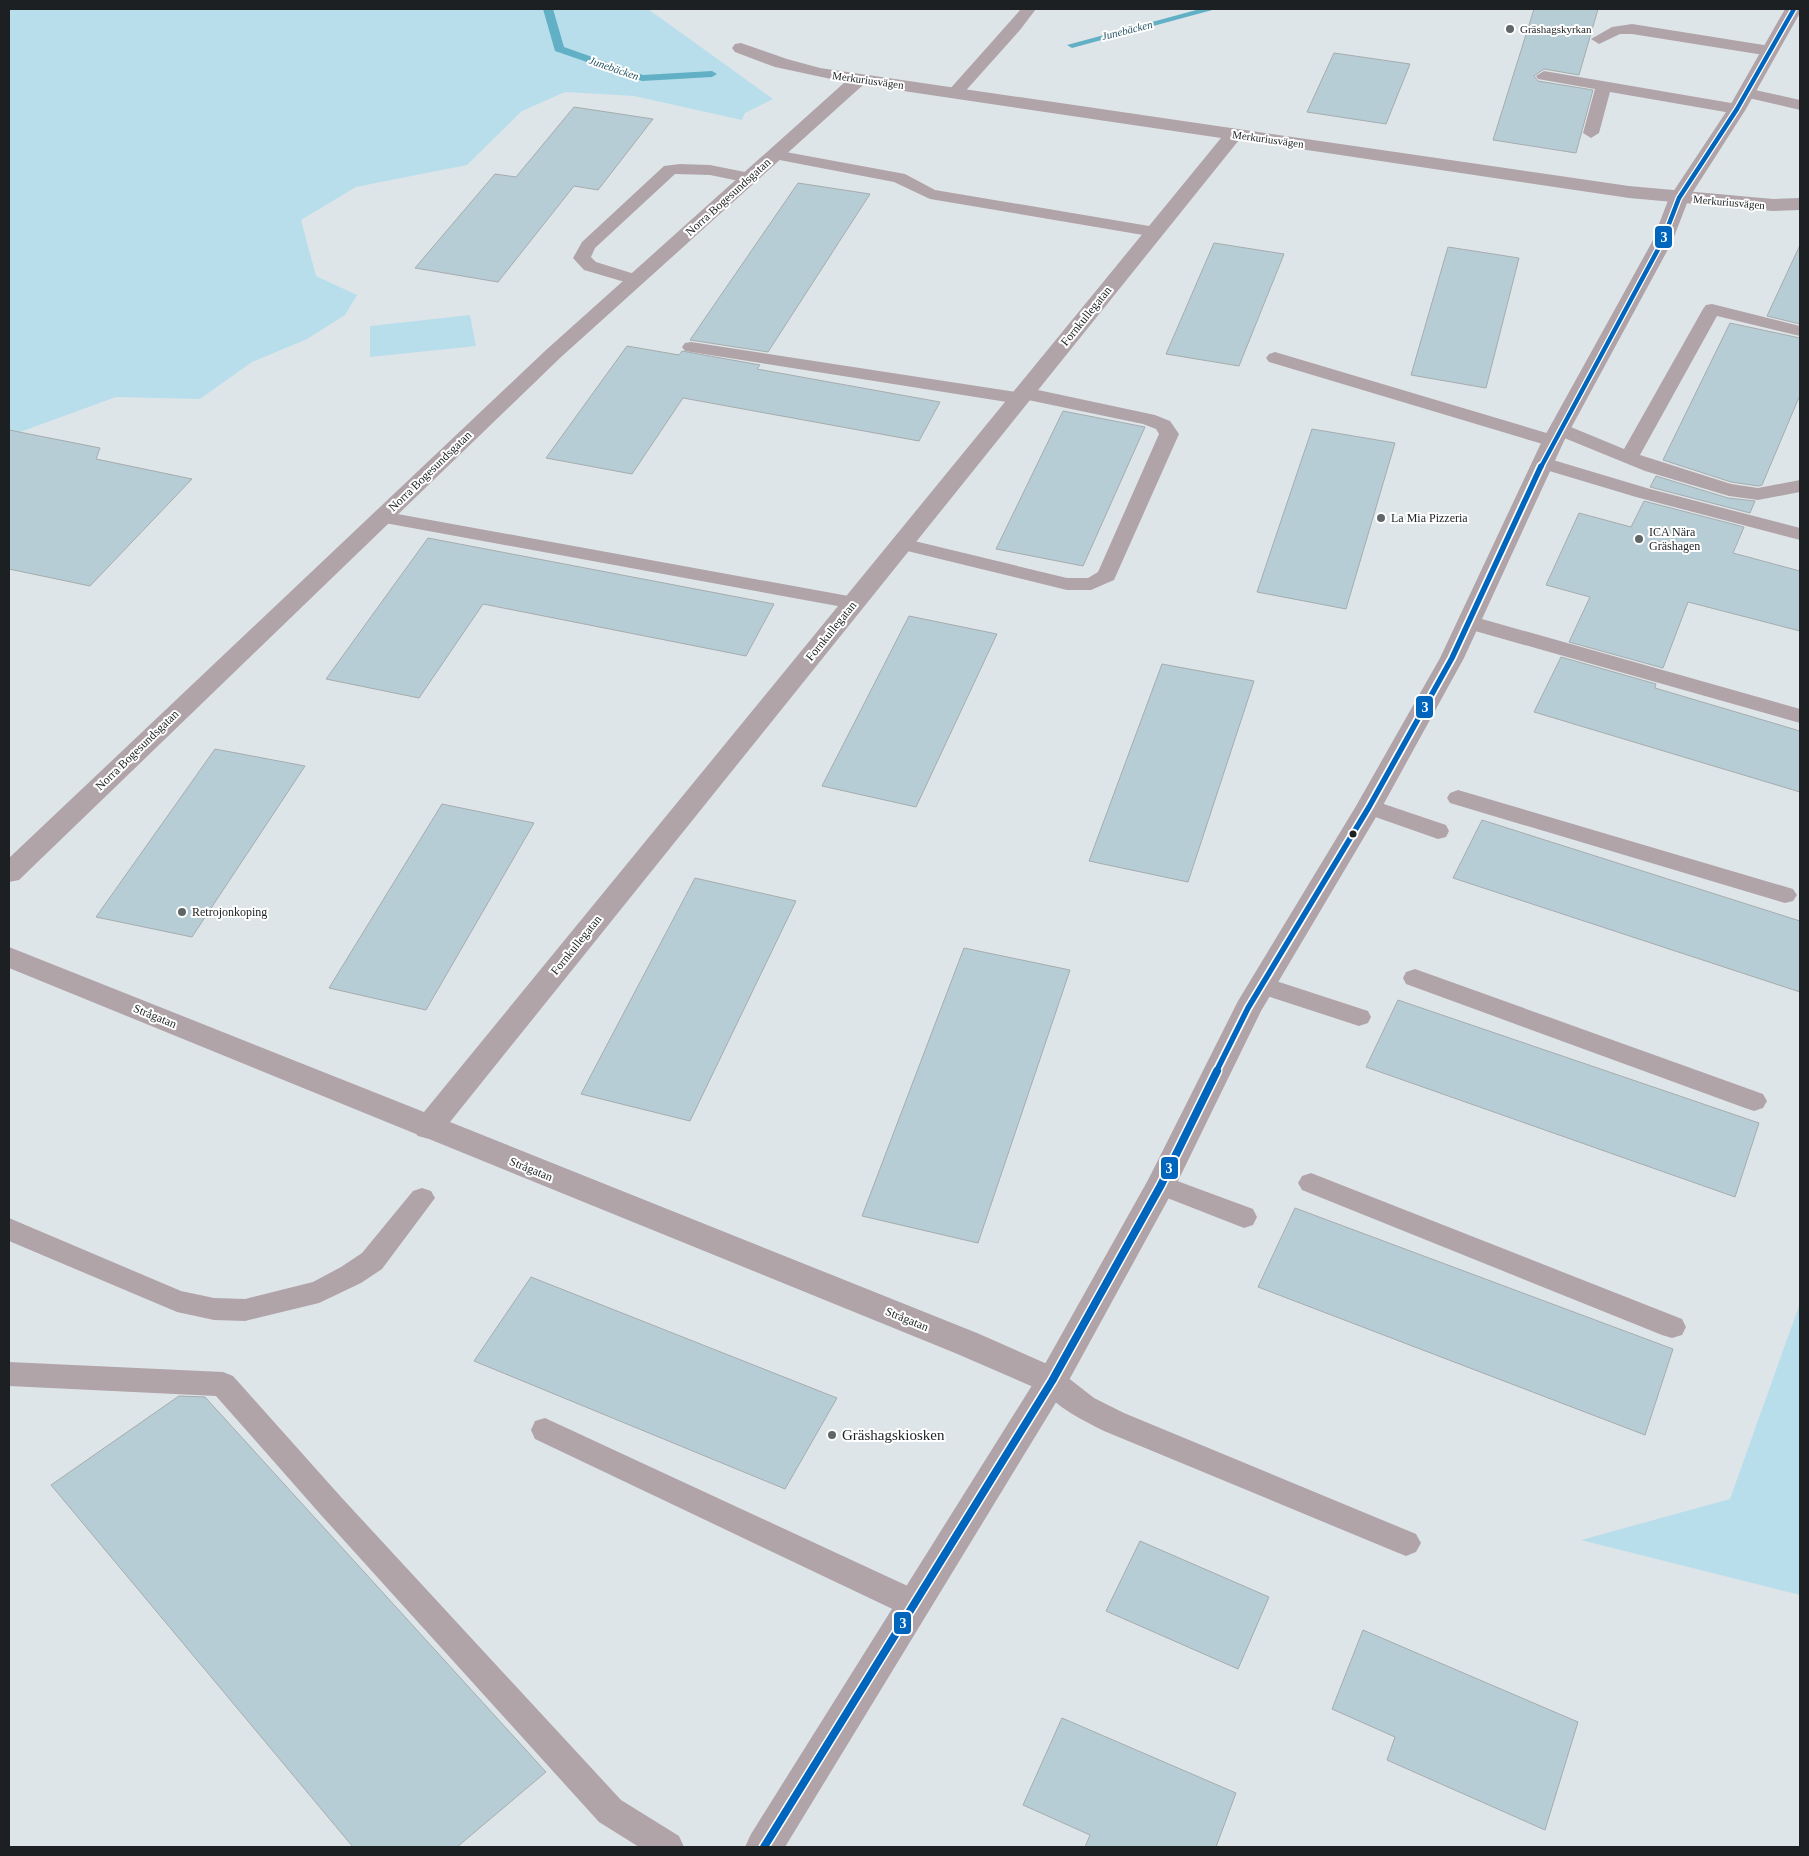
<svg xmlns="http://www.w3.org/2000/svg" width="1809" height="1856" font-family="Georgia,serif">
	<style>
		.green { fill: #b9deeb }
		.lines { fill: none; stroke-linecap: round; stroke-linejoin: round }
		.stream { fill: #62b0c6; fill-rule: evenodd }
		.building { fill: #b6cdd5; stroke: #a6acae }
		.service { fill: #b0a4a9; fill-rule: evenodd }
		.minor { fill: #b0a4a9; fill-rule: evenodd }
		.tertiary { fill: #b0a4a9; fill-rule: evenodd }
		.bus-1-far2-casing { stroke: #fff; stroke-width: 7 }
		.bus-1-far1-casing { stroke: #fff; stroke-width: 9 }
		.bus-1-casing { stroke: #fff; stroke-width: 11 }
		.bus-1-far2 { stroke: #0065bd; stroke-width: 4.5 }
		.bus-1-far1 { stroke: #0065bd; stroke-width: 5.5 }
		.bus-1 { stroke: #0065bd; stroke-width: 8 }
		.poi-dot { fill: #606567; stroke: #fff; stroke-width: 2 }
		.bus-dot { fill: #1c2022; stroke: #fff; stroke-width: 2 }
		.labels { text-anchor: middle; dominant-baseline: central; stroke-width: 4; stroke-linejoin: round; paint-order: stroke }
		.far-poi-label { font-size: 11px; fill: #1c2022; stroke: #fff; text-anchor: start }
		.far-water-label { font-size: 11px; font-style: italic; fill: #2b5765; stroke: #fff }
		.far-street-label { font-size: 11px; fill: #1c2022; stroke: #fff }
		.street-label { font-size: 12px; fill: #1c2022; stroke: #fff }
		.poi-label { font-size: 12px; fill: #1c2022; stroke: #fff; text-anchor: start }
		.near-poi-label { font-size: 15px; fill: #1c2022; stroke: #fff; text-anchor: start }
		.line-badge { stroke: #fff; stroke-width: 2 }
		.badge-label { font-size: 14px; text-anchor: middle; font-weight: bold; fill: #fff }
	</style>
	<rect width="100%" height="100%" fill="#dee5e8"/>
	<!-- green -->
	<g class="green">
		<path d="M9,9H648L773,99L745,113L742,120L634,96L565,92L522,111L467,165L356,187L301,220L316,276L357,295L345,315L307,339L252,362L200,399L116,397L9,436Z"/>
		<path d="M470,315L476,346L370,357V326Z"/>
		<path d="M1800,1303V1595L1581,1540L1730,1499Z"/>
	</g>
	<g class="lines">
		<!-- stream -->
		<g class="stream">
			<path d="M543,9H553L564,47L643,75L712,71L717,74L712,77L642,81L555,51Z"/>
			<path d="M1200,9H1216L1072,48L1067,45Z"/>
		</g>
	</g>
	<!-- building -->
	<g class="building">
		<path d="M1534,9H1598L1579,75L1544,69L1534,76L1538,81L1593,90L1576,153L1493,140Z"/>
		<path d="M1334,53L1410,64L1386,124L1307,112Z"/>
		<path d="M574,107L653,119L598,190L574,186L498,282L415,268L495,174L516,177Z"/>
		<path d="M798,183L870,194L768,352L690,340Z"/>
		<path d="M1214,243L1284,254L1239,366L1166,354Z"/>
		<path d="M1800,245V324L1767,316Z"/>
		<path d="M1448,247L1519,258L1486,388L1411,375Z"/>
		<path d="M1730,323L1800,338V395L1762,485L1758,486L1731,482L1663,460Z"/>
		<path d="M627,346L679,355L682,351L760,365L757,369L940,402L919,441L683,398L632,474L546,458Z"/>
		<path d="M1063,411L1145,427L1083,566L996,549Z"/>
		<path d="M1312,429L1395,443L1346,609L1257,592Z"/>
		<path d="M9,430L100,448L96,459L192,479L90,586L9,569Z"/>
		<path d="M1656,476L1728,498L1755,501L1750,513L1650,487Z"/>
		<path d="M1644,501L1744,527L1733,553L1800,571V631L1688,602L1663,668L1569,642L1590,597L1546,585L1579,513L1631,527Z"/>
		<path d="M428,538L774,604L746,656L483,604L419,698L326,679Z"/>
		<path d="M909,616L997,634L916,807L822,786Z"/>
		<path d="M1561,657L1656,684L1655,688L1800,731V792L1534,712Z"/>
		<path d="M1162,664L1254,681L1188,882L1089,861Z"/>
		<path d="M215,749L305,766L192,937L96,917Z"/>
		<path d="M442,804L534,823L426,1010L329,988Z"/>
		<path d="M1482,820L1800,921V992L1453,878Z"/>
		<path d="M695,878L796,901L690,1121L581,1094Z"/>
		<path d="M964,948L1070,970L978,1243L862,1216Z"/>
		<path d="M1398,1000L1759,1123L1735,1197L1366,1067Z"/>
		<path d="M1295,1208L1673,1349L1645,1435L1258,1287Z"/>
		<path d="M531,1277L837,1398L785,1489L474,1361Z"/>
		<path d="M179,1396L205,1397L546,1772L457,1847H353L51,1485Z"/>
		<path d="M1140,1541L1269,1597L1238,1669L1106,1611Z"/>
		<path d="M1363,1630L1578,1722L1545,1830L1387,1760L1395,1737L1332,1709Z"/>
		<path d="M1062,1718L1236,1793L1216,1847H1085L1090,1835L1023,1805Z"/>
	</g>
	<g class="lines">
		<!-- service -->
		<g class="service">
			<path d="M1021,9H1036L1020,30L961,96H949L947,93L949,90Z"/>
			<path d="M1632,24L1770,46L1778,51L1770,56L1632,34H1620L1599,44L1591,39L1612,27Z"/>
			<path d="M1544,71L1737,104L1745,109L1737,114L1610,92L1599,133L1591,138L1583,133L1595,89L1538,79L1536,76Z"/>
			<path d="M1746,88L1800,100V110L1740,96L1738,93L1740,90Z"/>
			<path d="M775,150L905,174L935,190L1155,227L1161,228L1164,232L1161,236L1155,237L930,199L894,182L769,158L767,155Z"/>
			<path d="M680,164L710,165L755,174L757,178L755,182L749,183L710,175L675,174L595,248L591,257L596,262L641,276L644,280L641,284L635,285L584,270L573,258L582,242L664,166Z"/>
			<path d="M1712,304L1800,326V336L1717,316L1640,455L1731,484L1758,488L1800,480V492L1758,500L1729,496L1645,471L1552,433L1549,429L1552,425H1566L1624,449L1703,309L1706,305Z"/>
			<path d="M691,342L1016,392L1024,387L1155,415L1170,421L1179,434L1114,580L1091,590H1067L895,548L892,544L895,540L902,538L1067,578H1088L1098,572L1159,434L1156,429L1143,424L1028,400L1020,404L685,351L682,347L685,343Z"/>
			<path d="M1275,352L1560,437L1563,441L1560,445H1546L1269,362L1266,358L1269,354Z"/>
			<path d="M1543,457L1650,489L1800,528V540L1636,497L1536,467L1533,463L1536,459Z"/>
			<path d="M381,511L854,597L861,598L864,603L861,608L854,609L374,521L371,517L374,513Z"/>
			<path d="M1468,615L1800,709V723L1461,627L1458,622L1461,617Z"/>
			<path d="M1458,790L1793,889L1797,895L1793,901L1785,903L1450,803L1447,798L1450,793Z"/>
			<path d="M1369,799L1446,825L1449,831L1446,837L1438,839L1361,812L1358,807L1361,802Z"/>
			<path d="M1415,969L1763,1094L1767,1101L1763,1108L1754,1111L1745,1108L1406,984L1403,978L1406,972Z"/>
			<path d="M1261,976L1368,1011L1371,1017L1368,1023L1359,1026L1252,991L1249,985L1252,979Z"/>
			<path d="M1311,1173L1682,1319L1686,1327L1682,1335L1672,1338L1662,1335L1302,1190L1298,1183L1302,1176Z"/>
			<path d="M1161,1175L1253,1209L1257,1217L1253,1225L1244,1228L1152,1192L1148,1185L1152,1178Z"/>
			<path d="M422,1188L431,1191L435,1198L382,1269L361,1283L319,1303L245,1321L214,1320L177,1312L9,1241V1218L181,1291L214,1298L245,1299L313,1282L341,1267L362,1253L413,1191Z"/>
			<path d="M9,1362L223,1372L233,1376L341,1497L621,1800L679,1836L684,1847H639L599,1822L321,1515L216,1396L9,1386Z"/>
			<path d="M1052,1369L1062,1373L1094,1398L1124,1413L1416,1534L1421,1543L1416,1552L1406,1556L1396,1552L1104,1431C1081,1419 1050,1405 1038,1381L1042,1373Z"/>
			<path d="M545,1418L925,1594L929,1604L925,1614L914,1618L903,1614L535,1439L531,1430L535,1421Z"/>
		</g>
		<!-- minor -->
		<path class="minor" d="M741,43L787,59L820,68L1629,186L1773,199L1800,198V210L1773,211L1629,198L1239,140L450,1122L977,1333L1063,1371L1068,1381L1063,1391L1052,1395L955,1353L429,1139L418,1136L416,1134L9,968V947L424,1112L1221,138L863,85L560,358L19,880L9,882V858L546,350L845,82L775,67L735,52L732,48L735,44Z"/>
		<!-- tertiary -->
		<path class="tertiary" d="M1785,9H1800V13L1746,109L1689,198L1672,242L1564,441L1464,658L1382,807L1261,1011L1176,1185L1063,1391L785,1847H745L751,1834L1041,1371L1148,1180L1238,1001L1356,806L1440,658L1542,441L1652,242L1669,198L1728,109Z"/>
		<defs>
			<path id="bus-1-far2" d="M1541,467L1662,242L1679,198L1737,109L1794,9"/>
			<path id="bus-1-far1" d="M1216,1072L1248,1008L1369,807L1452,658L1541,466"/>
			<path id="bus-1" d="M764,1847L1052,1381L1161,1185L1217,1071"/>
		</defs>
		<!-- bus-1-far2 casing -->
		<use href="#bus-1-far2" class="bus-1-far2-casing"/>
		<!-- bus-1-far1 casing -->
		<use href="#bus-1-far1" class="bus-1-far1-casing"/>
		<!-- bus-1 casing -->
		<use href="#bus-1" class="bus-1-casing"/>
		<!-- bus-1-far2 -->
		<use href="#bus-1-far2" class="bus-1-far2"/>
		<!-- bus-1-far1 -->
		<use href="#bus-1-far1" class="bus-1-far1"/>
		<!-- bus-1 -->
		<use href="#bus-1" class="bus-1"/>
	</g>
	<!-- markers -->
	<g class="poi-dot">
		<circle cx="1510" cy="29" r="5"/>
		<circle cx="1381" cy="518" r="5"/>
		<circle cx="1639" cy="539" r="5"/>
		<circle cx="182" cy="912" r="5"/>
		<circle cx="832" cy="1435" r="5"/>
	</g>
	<circle class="bus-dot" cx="1353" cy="834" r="4.5"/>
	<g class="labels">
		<!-- far-poi labels -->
		<g class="far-poi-label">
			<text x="1520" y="29">Gräshagskyrkan</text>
		</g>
		<!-- far-water labels -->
		<g class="far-water-label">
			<text transform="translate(1127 30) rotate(-14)">Junebäcken</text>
			<text transform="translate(614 68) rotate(19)">Junebäcken</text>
		</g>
		<!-- far-street labels -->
		<g class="far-street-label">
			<text transform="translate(868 80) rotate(8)">Merkuriusvägen</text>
			<text transform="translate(1268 139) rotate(8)">Merkuriusvägen</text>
			<text transform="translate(1729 202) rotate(5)">Merkuriusvägen</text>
		</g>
		<!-- street labels -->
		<g class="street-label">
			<text transform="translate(728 197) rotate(-42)">Norra Bogesundsgatan</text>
			<text transform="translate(1086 316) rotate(-51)">Fornkullegatan</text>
			<text transform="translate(430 471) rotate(-44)">Norra Bogesundsgatan</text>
			<text transform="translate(831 631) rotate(-51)">Fornkullegatan</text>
			<text transform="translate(137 750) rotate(-44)">Norra Bogesundsgatan</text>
			<text transform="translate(576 945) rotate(-51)">Fornkullegatan</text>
			<text transform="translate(155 1016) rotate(22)">Strågatan</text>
			<text transform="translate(531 1169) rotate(22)">Strågatan</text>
			<text transform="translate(907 1319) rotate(22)">Strågatan</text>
		</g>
		<!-- poi labels -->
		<g class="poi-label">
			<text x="1391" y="518">La Mia Pizzeria</text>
			<text x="1649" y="532">ICA Nära<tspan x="1649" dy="14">Gräshagen</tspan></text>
			<text x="192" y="912">Retrojonkoping</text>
		</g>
		<!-- near-poi labels -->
		<g class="near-poi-label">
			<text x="842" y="1435">Gräshagskiosken</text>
		</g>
	</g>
	<g class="line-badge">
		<rect x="1654" y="225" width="19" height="24" rx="5" fill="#0065bd"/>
		<rect x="1415" y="695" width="19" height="24" rx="5" fill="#0065bd"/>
		<rect x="1160" y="1156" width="19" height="24" rx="5" fill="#0065bd"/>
		<rect x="893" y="1611" width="19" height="24" rx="5" fill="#0065bd"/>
	</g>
	<g class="badge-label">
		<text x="1664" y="242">3</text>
		<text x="1425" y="712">3</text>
		<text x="1169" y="1173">3</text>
		<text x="903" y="1628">3</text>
	</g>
	<!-- border -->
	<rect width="1809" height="1856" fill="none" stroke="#1c2022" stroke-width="20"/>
</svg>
